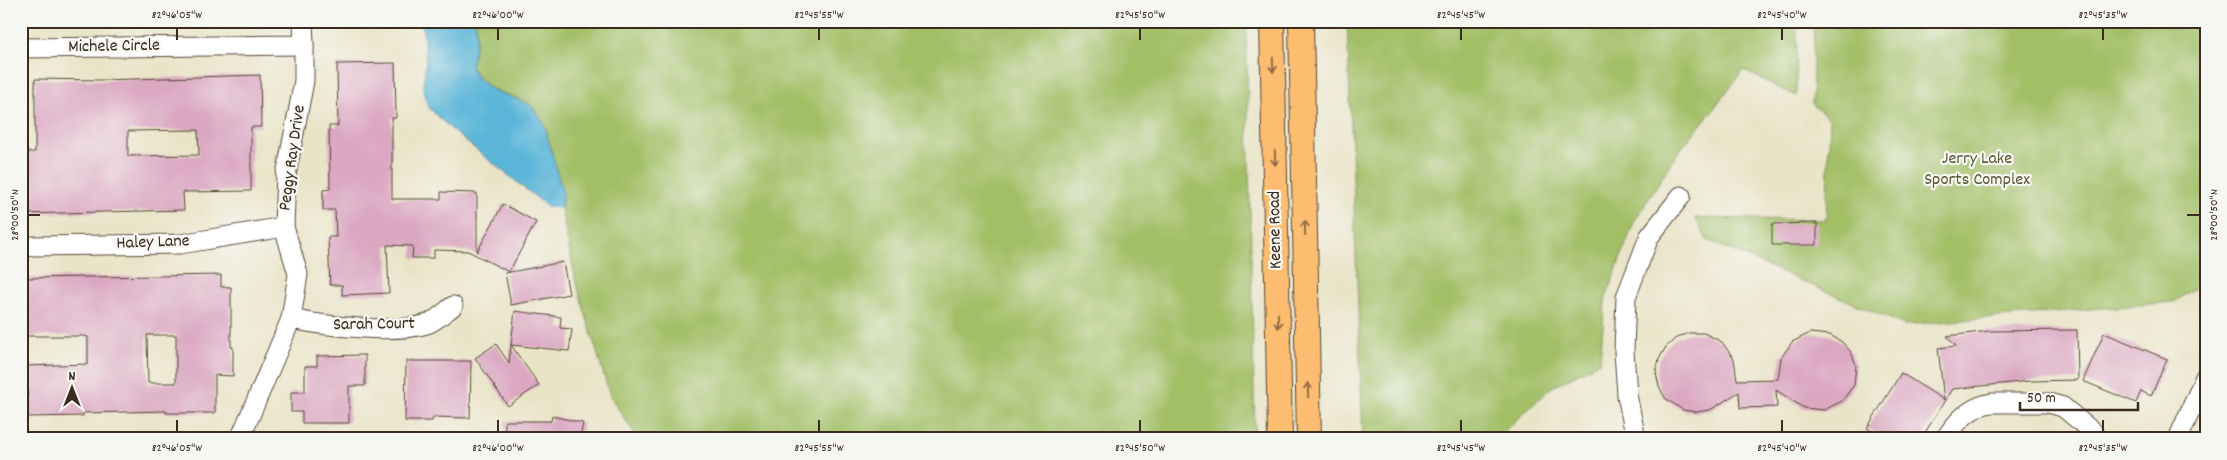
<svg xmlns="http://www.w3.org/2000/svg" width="2227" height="460" font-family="Dekko,sans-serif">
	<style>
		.green { fill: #a2bf66; stroke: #6e7442 }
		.water { fill: #5ab5d8; stroke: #4a707b }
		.building { fill: #dba8c1; fill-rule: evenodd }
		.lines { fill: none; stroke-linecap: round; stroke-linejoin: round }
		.minor-casing { stroke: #554637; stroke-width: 21 }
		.major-casing { stroke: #554637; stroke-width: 26 }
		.minor { stroke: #fff; stroke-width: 19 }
		.major { stroke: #fcbd6f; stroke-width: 24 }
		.oneway { stroke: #926c42 }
		.ticks { fill: none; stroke: #3b2a1e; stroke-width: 2 }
		.labels { text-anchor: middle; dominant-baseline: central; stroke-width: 4.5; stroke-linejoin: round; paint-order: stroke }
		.street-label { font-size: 18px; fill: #3b2a1e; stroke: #f6f6f2 }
		.park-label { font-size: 18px; fill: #5a5734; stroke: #f6f6f2 }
		.neatline { fill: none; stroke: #3b2a1e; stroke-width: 2 }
		.ticks-label { font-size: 12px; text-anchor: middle; fill: #3b2a1e }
	</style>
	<rect width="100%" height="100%" fill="#f6f6f2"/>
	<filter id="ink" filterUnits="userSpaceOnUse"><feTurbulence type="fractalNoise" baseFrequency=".02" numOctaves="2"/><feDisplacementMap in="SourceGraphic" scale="10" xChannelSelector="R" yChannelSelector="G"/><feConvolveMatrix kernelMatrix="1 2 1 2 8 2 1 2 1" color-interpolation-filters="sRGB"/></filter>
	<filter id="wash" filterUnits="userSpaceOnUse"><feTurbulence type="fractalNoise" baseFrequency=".0096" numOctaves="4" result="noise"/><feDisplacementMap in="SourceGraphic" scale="20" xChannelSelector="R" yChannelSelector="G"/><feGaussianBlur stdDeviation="1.12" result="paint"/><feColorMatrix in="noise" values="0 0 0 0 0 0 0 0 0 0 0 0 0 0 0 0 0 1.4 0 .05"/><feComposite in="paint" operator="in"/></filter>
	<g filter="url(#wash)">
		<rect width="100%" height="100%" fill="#e9e4c7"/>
		<!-- green -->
		<g class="green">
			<path d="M476,21H1246L1255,439H638L610,396L576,282L561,208L563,193L519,99C495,91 485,88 471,67L476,41Z"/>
			<path d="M1347,21H1797L1796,96L1743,70L1711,112L1676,155L1634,222L1605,301L1600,362L1552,387L1496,439H1363Z"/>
			<path d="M1814,21H2206V281L2174,302L1904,325L1707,240L1695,218L1826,220L1830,120L1812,104Z"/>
		</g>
		<!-- water -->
		<path class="water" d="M422,21H476V41L471,67L479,80L491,89L531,105L544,123L563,193L561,208L548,207L454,132L428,107L423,86L426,61Z"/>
		<g id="blocks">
			<!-- building -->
			<g class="building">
				<path d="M395,63L396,118H392V199H441V192L477,193V252L503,204L536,222L509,272L468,251L434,250V258H412L413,246L387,245L389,293L342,295V285H330L328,237H336L335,210H323V190L330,189L329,126H338L337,64Z"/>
				<path d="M260,75L261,127H251V191L183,192L184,210L21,214V152H35V79L100,80ZM198,130L199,155L128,156V131Z"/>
				<path d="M1817,223V245H1772V224Z"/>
				<path d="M563,262L569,294L511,305L505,273Z"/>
				<path d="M221,275V287H231V347H233V376L215,375V413H166V411L83,413V416L28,417L27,366L88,364V337L84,336H26L25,278ZM147,335H176V383H148Z"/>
				<path d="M515,311L561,317L560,328L572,329L569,351L511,345Z"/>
				<path d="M2077,330L2078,380L2030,381L1952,389L1921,439H1884L1867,428L1901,373L1944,400L1938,348L1956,346L1947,336L1989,331Z"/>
				<path d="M1689,333H1704L1722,342L1734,359L1737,380L1778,379L1781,358L1792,342L1810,333L1830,335L1842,342L1851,352L1856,365L1854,385L1842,401L1824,410L1804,408L1776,390L1777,407L1740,408L1739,392L1710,410L1696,412L1683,410L1665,398L1659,386L1656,373L1659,359L1666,347L1676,338Z"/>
				<path d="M2104,333L2167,359L2151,396L2141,391L2136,403L2083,381Z"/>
				<path d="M496,344L509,363L511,345L539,385L508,406L475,358Z"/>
				<path d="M365,355V386H349V423H302V412H291V392H305V366H317V356Z"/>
				<path d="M406,361H471L470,418L433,417L432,421H405Z"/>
				<path d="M552,416L583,423L580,439H505V421H551Z"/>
			</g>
		</g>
	</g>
	<g filter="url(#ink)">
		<use href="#blocks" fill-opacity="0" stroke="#554637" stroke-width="1"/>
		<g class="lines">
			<defs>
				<g id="minor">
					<path d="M21,48L304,45L303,21"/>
					<path d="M21,248L32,246L180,244L284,227"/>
					<path d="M291,319C324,326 395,334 427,324C436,321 445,312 453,306"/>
					<path d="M240,439L291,319L298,274L284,227L286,175L304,81V45"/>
					<path d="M1636,439L1627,395L1624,351L1626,297L1649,237L1681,196"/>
					<path d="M1945,439C1957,421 1969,407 1991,403H2048L2063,407L2093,432"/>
					<path d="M2178,439L2206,375"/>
				</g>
				<g id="major">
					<path d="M1272,21L1280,439"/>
					<path d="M1301,21L1309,439"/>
				</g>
			</defs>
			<!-- minor casing -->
			<use href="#minor" class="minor-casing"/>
			<!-- major casing -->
			<use href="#major" class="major-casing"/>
			<!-- minor -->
			<use href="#minor" class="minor"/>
			<!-- major -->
			<use href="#major" class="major"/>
		</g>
		<!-- one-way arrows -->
		<defs><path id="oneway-shaft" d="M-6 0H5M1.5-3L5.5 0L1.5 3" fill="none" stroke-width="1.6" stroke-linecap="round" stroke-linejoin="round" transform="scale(1.25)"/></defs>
		<g class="oneway">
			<use href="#oneway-shaft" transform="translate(1273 65) rotate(89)"/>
			<use href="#oneway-shaft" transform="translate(1275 158) rotate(89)"/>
			<use href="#oneway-shaft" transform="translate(1305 228) rotate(-91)"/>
			<use href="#oneway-shaft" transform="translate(1278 321) rotate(89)"/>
			<use href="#oneway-shaft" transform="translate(1308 390) rotate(-91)"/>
		</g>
	</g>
	<!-- ticks -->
	<path class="ticks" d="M177,28V40M498,28V40M819,28V40M1140,28V40M1461,28V40M1782,28V40M2103,28V40M28,215H40M2187,215H2200M177,420V432M498,420V432M819,420V432M1140,420V432M1461,420V432M1782,420V432M2103,420V432"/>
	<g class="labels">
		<!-- street labels -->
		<g class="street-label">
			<text transform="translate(114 47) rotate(-1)">Michele Circle</text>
			<text transform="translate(293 158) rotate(-82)">Peggy Ray Drive</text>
			<text transform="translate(1276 230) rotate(-91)">Keene Road</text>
			<text transform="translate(153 243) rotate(-2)">Haley Lane</text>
			<text transform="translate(374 325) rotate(-1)">Sarah Court</text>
		</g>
		<!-- park labels -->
		<g class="park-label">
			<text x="1977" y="159">Jerry Lake<tspan x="1977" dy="21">Sports Complex</tspan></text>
		</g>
	</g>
	<!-- margin -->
	<rect width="2227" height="460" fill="none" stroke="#f6f6f2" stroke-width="55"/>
	<!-- north arrow -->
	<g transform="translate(72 388)" stroke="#f6f6f2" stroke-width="4" paint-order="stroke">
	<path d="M0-4L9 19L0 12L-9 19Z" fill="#3b2a1e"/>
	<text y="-8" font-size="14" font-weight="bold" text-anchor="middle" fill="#3b2a1e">N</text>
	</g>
	<!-- scale -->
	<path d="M2020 402v8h118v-8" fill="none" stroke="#3b2a1e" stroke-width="2.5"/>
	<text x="2027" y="402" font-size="15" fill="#3b2a1e" stroke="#f6f6f2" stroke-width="4" paint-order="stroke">50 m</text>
	<rect x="28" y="28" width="2172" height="404" class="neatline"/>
	<g class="ticks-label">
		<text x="177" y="18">82°46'05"W</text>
		<text x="498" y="18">82°46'00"W</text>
		<text x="819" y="18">82°45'55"W</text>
		<text x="1140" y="18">82°45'50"W</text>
		<text x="1461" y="18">82°45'45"W</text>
		<text x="1782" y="18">82°45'40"W</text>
		<text x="2103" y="18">82°45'35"W</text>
		<text transform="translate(14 215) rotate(-90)" y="4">28°00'50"N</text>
		<text transform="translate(2213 215) rotate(-90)" y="4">28°00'50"N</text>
		<text x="177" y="451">82°46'05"W</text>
		<text x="498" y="451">82°46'00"W</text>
		<text x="819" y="451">82°45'55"W</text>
		<text x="1140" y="451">82°45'50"W</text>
		<text x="1461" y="451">82°45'45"W</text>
		<text x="1782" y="451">82°45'40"W</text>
		<text x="2103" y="451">82°45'35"W</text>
	</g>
</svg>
